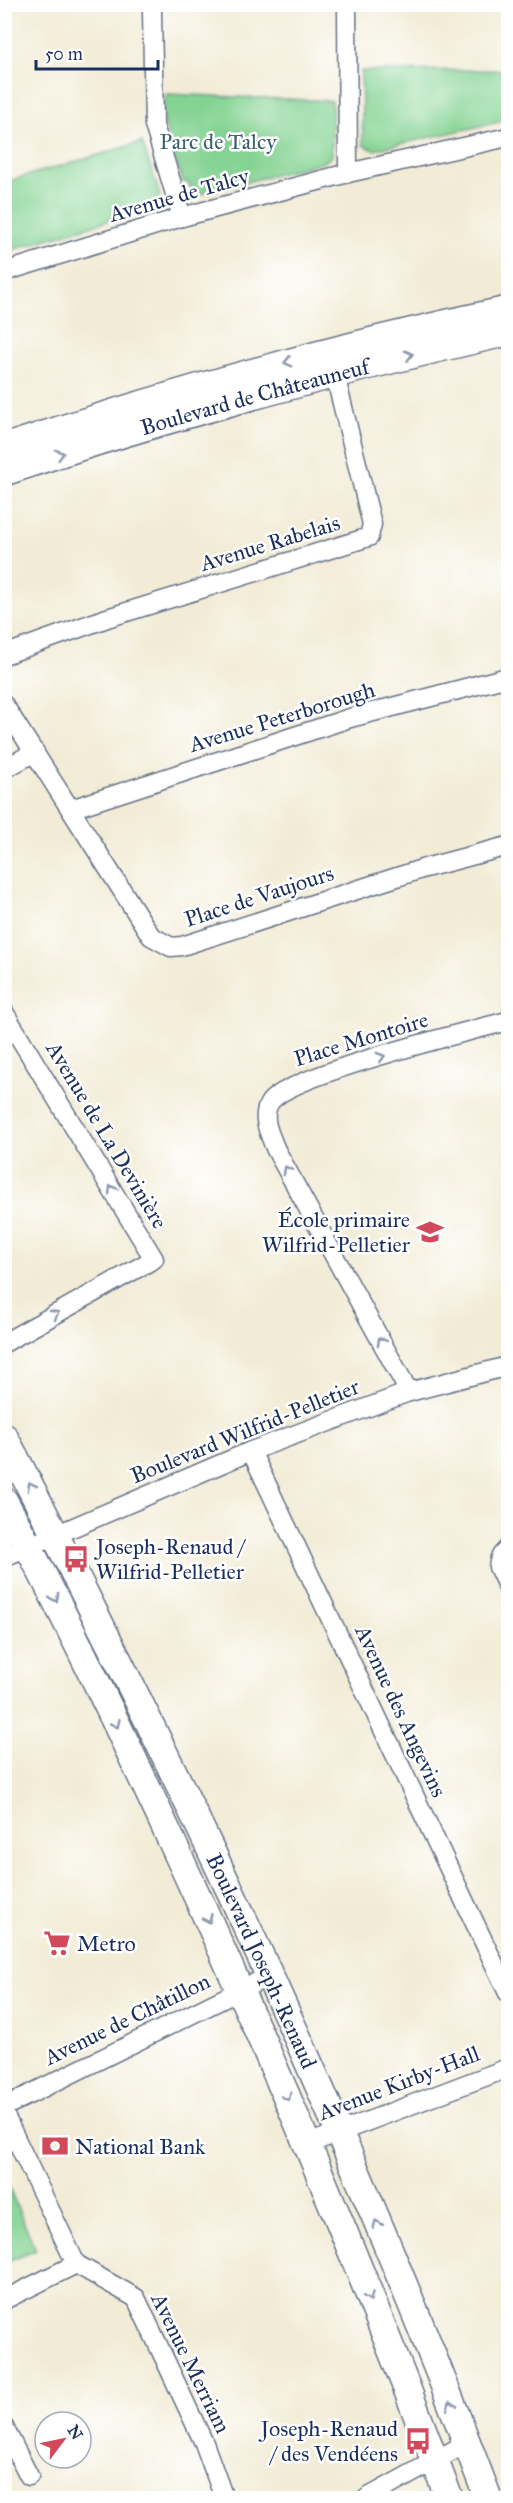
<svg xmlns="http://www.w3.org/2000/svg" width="513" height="2503" font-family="'IM FELL Great Primer',serif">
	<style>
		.green { fill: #84d393; stroke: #508178; stroke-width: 1.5 }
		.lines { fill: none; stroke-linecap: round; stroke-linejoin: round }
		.street-casing { stroke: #667188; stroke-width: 21 }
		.secondary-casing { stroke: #667188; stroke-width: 30 }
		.street { stroke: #fff; stroke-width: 18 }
		.secondary { stroke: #fff; stroke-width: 27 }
		.oneway { stroke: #8d97ae }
		.labels { text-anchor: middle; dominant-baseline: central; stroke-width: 5; stroke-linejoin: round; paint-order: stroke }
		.park-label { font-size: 22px; fill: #3a606e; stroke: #fff }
		.street-label { font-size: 22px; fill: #1b2f5e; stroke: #fff }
		.poi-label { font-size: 22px; fill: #1b2f5e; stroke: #fff; text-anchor: start }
	</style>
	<rect width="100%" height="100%" fill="#fff"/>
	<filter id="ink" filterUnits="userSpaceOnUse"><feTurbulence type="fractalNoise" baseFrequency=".0167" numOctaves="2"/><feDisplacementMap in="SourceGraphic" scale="12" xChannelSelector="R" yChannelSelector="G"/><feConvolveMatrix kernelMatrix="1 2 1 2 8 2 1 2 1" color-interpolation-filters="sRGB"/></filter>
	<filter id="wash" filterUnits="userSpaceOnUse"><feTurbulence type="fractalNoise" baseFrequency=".008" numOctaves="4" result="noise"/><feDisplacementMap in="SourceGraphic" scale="24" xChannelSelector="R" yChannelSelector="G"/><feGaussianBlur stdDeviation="1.35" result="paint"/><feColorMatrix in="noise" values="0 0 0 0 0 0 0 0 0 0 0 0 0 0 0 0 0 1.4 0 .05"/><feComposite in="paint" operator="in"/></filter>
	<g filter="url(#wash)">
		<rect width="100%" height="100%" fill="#f2ecd6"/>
		<!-- green -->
		<g class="green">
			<path d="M508,70V120L374,150L363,145L361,71Z"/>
			<path d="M167,94L332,101V156L324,162L200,194L194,193L187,182H183C178,164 154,109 167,94Z"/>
			<path d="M142,142L160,195L156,206L15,249H8L5,245V182Z"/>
			<path d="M5,2179L36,2250L5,2263H4Z"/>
		</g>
	</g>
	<g filter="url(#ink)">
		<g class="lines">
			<defs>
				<g id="street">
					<path d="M347,4L348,173"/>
					<path d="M152,11L154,125L182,217"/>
					<path d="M4,272L182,217L348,173L508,137"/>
					<path d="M4,655L107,618L369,537L372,524L332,363"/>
					<path d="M4,705L151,936L171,947L182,946L425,868L508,846"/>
					<path d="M4,769L35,752"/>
					<path d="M71,809L350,718L508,677"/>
					<path d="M4,1012L154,1259L4,1343"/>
					<path d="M409,1392L276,1150C270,1135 260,1117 270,1102C290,1075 469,1031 508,1021"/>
					<path d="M251,1451L508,1993"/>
					<path d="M508,1548L500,1557L498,1567L508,1588"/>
					<path d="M4,1557L251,1451L409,1392L508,1366"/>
					<path d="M4,2107L271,1975"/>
					<path d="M4,2114L76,2264L136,2298L204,2443L224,2498"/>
					<path d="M308,2144L508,2068"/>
					<path d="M4,2300L76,2264"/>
					<path d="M4,2427L29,2476"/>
					<path d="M367,2498L467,2443"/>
				</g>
				<g id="secondary">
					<path d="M4,448C170,393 338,346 508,310"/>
					<path id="s1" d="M4,472C170,415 338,371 508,332"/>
					<path id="s2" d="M4,1437C44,1511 81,1587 119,1662C256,1935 380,2213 488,2498"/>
					<path d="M4,1501C65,1614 120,1730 174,1846C274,2060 366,2278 449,2498"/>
				</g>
			</defs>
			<!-- street casing -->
			<use href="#street" class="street-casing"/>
			<!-- secondary casing -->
			<use href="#secondary" class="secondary-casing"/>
			<!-- street -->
			<use href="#street" class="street"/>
			<!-- secondary -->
			<use href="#secondary" class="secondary"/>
		</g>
		<!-- one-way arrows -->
		<defs><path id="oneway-chevron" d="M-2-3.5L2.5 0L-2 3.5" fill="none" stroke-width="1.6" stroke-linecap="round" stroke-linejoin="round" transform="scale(1.5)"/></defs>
		<g class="oneway">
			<use href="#oneway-chevron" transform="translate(409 355) rotate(-14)"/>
			<use href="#oneway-chevron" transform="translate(288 362) rotate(165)"/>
			<use href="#oneway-chevron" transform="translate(60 454) rotate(-18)"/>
			<use href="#oneway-chevron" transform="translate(381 1057) rotate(-16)"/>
			<use href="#oneway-chevron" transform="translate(287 1170) rotate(-119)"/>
			<use href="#oneway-chevron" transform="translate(112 1189) rotate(-121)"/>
			<use href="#oneway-chevron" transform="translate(55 1314) rotate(-29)"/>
			<use href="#oneway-chevron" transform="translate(381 1341) rotate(-119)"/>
			<use href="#oneway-chevron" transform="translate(31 1486) rotate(-118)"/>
			<use href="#oneway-chevron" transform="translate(55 1598) rotate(63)"/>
			<use href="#oneway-chevron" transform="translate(116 1724) rotate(65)"/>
			<use href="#oneway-chevron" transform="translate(208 1919) rotate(65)"/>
			<use href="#oneway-chevron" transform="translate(287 2097) rotate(67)"/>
			<use href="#oneway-chevron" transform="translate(377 2224) rotate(-112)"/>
			<use href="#oneway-chevron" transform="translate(369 2297) rotate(68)"/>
			<use href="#oneway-chevron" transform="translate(451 2405) rotate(-112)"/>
		</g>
	</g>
	<!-- icons -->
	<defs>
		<symbol id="school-bare" viewBox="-9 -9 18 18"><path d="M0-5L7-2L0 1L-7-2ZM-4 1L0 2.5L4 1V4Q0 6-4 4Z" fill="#d1495b" stroke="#fff" stroke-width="2.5" paint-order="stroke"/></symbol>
		<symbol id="bus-bare" viewBox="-9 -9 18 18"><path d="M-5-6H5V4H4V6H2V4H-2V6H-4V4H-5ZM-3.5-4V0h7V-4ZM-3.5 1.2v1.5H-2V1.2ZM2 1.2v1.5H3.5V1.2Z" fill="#d1495b" stroke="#fff" stroke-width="2.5" paint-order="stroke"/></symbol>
		<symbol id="supermarket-bare" viewBox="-9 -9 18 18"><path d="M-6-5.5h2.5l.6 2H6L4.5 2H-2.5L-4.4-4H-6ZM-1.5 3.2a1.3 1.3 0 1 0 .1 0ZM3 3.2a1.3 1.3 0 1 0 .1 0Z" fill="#d1495b" stroke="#fff" stroke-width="2.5" paint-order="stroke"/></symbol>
		<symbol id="bank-bare" viewBox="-9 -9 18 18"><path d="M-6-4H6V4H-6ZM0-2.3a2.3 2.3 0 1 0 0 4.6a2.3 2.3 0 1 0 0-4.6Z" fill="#d1495b" stroke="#fff" stroke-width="2.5" paint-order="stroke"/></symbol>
	</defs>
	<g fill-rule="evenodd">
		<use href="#school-bare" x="411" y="1213" width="38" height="38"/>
		<use href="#bus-bare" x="57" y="1540" width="38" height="38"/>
		<use href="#supermarket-bare" x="38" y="1924" width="38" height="38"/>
		<use href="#bank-bare" x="36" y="2127" width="38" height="38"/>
		<use href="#bus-bare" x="399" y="2422" width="38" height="38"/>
	</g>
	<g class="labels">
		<!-- park labels -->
		<g class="park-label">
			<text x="218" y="141">Parc de Talcy</text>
		</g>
		<!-- street labels -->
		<g class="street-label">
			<text transform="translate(179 195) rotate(-16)">Avenue de Talcy</text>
			<text stroke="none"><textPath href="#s1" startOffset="262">Boulevard de Châteauneuf</textPath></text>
			<text transform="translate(270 543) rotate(-17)">Avenue Rabelais</text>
			<text transform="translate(282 717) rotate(-17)">Avenue Peterborough</text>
			<text transform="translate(259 896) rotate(-18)">Place de Vaujours</text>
			<text transform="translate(361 1039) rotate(-17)">Place Montoire</text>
			<text transform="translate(107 1135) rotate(59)">Avenue de La Devinière</text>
			<text transform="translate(245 1431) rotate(-22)">Boulevard Wilfrid-Pelletier</text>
			<text transform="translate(401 1711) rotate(65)">Avenue des Angevins</text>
			<text stroke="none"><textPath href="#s2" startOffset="584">Boulevard Joseph-Renaud</textPath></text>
			<text transform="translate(127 2019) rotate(-26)">Avenue de Châtillon</text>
			<text transform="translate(399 2083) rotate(-21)">Avenue Kirby-Hall</text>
			<text transform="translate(191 2363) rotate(64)">Avenue Merriam</text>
		</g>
		<!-- poi labels -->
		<g class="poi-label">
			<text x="410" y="1219" text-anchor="end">École primaire<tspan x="410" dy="25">Wilfrid-Pelletier</tspan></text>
			<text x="96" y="1546">Joseph-Renaud /<tspan x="96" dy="25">Wilfrid-Pelletier</tspan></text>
			<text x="77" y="1943">Metro</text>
			<text x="75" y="2146">National Bank</text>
			<text x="398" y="2428" text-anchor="end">Joseph-Renaud<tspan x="398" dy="25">/ des Vendéens</tspan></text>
		</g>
	</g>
	<!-- margin -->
	<rect width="513" height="2503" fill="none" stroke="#fff" stroke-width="24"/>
	<!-- north arrow -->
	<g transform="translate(63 2440) rotate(58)"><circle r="28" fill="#ffffff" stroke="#a4acbf" stroke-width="1.5"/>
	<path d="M0-4.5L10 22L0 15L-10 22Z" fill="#d1495b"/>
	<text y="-9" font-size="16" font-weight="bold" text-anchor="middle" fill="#1b2f5e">N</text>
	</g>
	<!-- scale -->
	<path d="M36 60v9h122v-9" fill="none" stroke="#1b2f5e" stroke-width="3"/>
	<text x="45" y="60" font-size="18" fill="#1b2f5e" stroke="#ffffff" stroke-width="4.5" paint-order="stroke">50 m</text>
</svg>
